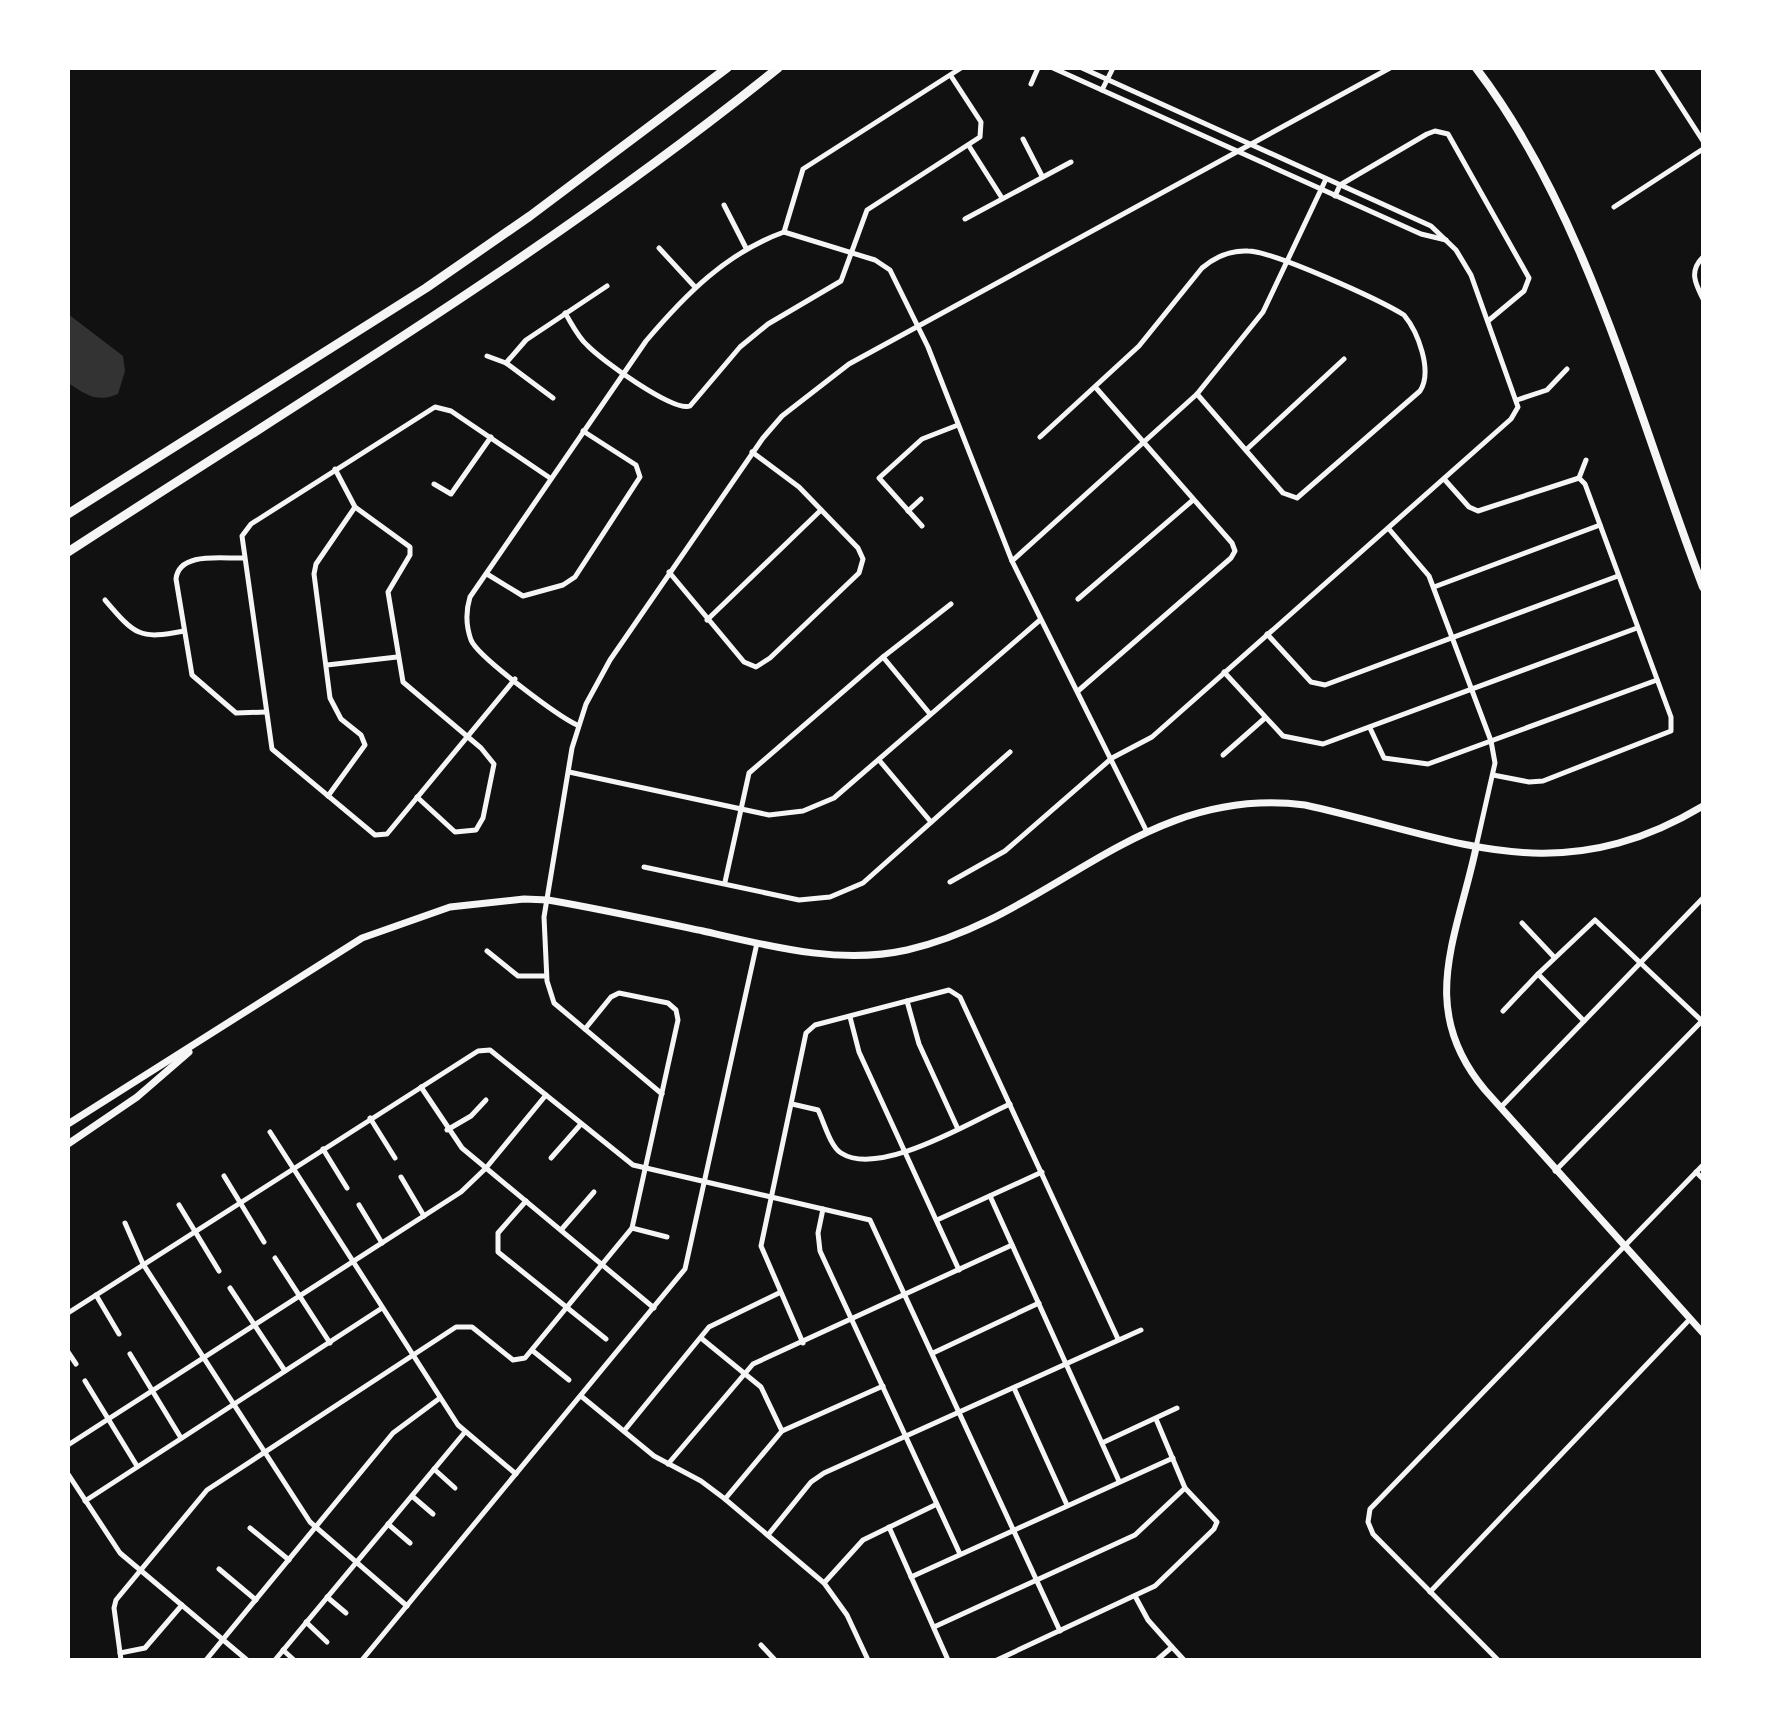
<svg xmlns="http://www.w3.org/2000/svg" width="1771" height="1728" font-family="'Work Sans',sans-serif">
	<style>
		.water { fill: #333 }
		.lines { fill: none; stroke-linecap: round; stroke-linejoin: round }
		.minor { stroke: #f5f5f5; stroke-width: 5 }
		.tertiary { stroke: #f5f5f5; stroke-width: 7 }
		.secondary { stroke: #f5f5f5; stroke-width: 8 }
		.primary { stroke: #f5f5f5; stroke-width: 9 }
	</style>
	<rect width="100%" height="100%" fill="#111"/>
	<!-- water -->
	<path class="water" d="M68,314L123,356L125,371L118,394C96,403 87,395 68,383Z"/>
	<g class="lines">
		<!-- minor -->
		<g class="minor">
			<path d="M1053,68L1421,234L1446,240"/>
			<path d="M1656,68L1703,141"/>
			<path d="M1031,84L1038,68"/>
			<path d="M1102,90L1113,68"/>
			<path d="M1023,139L1042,176"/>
			<path d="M969,146L1002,198"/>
			<path d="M1335,196L1340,185L1427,134L1435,131L1448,134L1529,278L1524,291L1488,321"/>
			<path d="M724,205L746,248"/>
			<path d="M1614,207L1703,149"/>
			<path d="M965,219L1071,162"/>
			<path d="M784,232L803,169L961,68"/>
			<path d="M659,248L695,287"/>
			<path d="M1703,257C1689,271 1695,283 1703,299"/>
			<path d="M565,313C572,324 578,337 587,345C601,360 673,412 690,406L740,347L768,324L841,281L867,210L980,137L981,122L951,76"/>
			<path d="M487,356L506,363L553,398"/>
			<path d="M506,363L526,340L607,286"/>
			<path d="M1517,400L1547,390L1567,369"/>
			<path d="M1040,437L1139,346L1202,268C1215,257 1231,250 1248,251C1273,251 1380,300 1404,315C1418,332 1433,371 1420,391L1297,498L1283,493L1197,394"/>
			<path d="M1246,450L1344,359"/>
			<path d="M335,469L355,507L410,547V555L388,592L403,682L481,748L494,764L483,818L476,830L455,832L417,797"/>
			<path d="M1579,478L1586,460"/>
			<path d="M1445,480L1469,507L1478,511L1579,478"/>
			<path d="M434,484L451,494L491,437"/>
			<path d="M908,511L921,499"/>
			<path d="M922,526L879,478L922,439L958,425"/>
			<path d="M1389,529L1429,576L1491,741L1495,763L1476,847"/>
			<path d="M244,558C223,559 179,551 176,579L192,675L236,713L266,712"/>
			<path d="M1012,561L1197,394L1263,312L1326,179"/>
			<path d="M669,572L744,662L756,667L770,658L859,573L863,559L858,548L799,487L752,452"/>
			<path d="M487,574L523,596L563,585L575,577L640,477L636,465L583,431"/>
			<path d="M1434,587L1600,525"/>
			<path d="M1078,599L1193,500"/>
			<path d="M105,600C135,635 139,640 184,631"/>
			<path d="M707,620L821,510"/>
			<path d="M1267,634L1311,682L1325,685L1618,576"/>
			<path d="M883,657L930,714"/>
			<path d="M327,665L397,657"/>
			<path d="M1224,672L1283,736L1323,744L1637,628"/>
			<path d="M515,679L387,834L375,835L272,749L242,536L251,524L435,407L451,411L550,478"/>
			<path d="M1078,691L1231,558L1235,551L1232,543L1097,389"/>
			<path d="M577,725C558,716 478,657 471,640C466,626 466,610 470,597L646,341C685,295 726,253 784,232L875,260L890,270L928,347L1012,561L1146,830"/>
			<path d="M1370,728L1384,758L1428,764L1657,680"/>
			<path d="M1223,755L1265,718"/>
			<path d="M879,760L931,822"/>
			<path d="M569,772L769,815L803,811L834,798L1040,620"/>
			<path d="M1493,775L1529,782L1543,781L1671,731V717L1585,484L1579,478"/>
			<path d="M328,796L365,745L361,735L341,719L330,698L314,574L316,564L355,507"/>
			<path d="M644,867L799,900L830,897L863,883L1010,752"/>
			<path d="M725,882L749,773L883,657L951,604"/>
			<path d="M950,882L1005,851L1112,758L1152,737L1511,419L1518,407L1471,275L1456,250L1431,226L1082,68"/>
			<path d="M1522,923L1554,957"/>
			<path d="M487,951L518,976H546"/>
			<path d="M907,1001L919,1044L957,1127"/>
			<path d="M1503,1011L1538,974"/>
			<path d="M850,1017L859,1052L959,1270"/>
			<path d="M1584,1021L1538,974L1595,920L1703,1022"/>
			<path d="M421,1087L462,1148L654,1308"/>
			<path d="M662,1094L554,1003L547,981L544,917L572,748L586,704L610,660L763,438L782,416L849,364L1390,68"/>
			<path d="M792,1104L818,1110C824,1122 830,1146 841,1153C880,1178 972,1121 1010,1104"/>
			<path d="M1501,1107L1703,898"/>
			<path d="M370,1118L395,1158"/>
			<path d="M447,1130L471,1116L486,1100"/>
			<path d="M270,1132L458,1425L516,1474"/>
			<path d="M323,1149L347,1188"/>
			<path d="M551,1158L581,1124"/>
			<path d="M1555,1171L1702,1021"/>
			<path d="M1696,1172L1703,1179"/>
			<path d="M224,1176L264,1242"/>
			<path d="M401,1177L424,1216"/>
			<path d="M990,1196L1119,1481"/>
			<path d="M526,1201L498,1233V1252L606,1339"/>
			<path d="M179,1205L219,1271"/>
			<path d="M359,1205L382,1243"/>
			<path d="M823,1209L818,1233L820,1251L960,1554"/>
			<path d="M937,1220L1042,1172"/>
			<path d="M125,1223L143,1264L310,1522L407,1606"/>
			<path d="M632,1228L667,1237"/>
			<path d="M561,1230L594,1192"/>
			<path d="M275,1258L330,1343"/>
			<path d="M230,1288L285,1371"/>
			<path d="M96,1295L119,1334"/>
			<path d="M68,1313L478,1051L490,1050L633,1165L870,1220L1060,1631"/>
			<path d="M701,1338L761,1387L782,1431"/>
			<path d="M803,1343L761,1246L806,1033L815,1025L949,990L960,997L1118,1339"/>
			<path d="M533,1351L569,1380"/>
			<path d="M68,1352L76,1364"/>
			<path d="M933,1353L1039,1303"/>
			<path d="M130,1354L181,1438"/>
			<path d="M85,1381L137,1466"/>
			<path d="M1014,1388L1067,1505"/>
			<path d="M581,1396L654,1456L701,1481L725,1499L824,1583L847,1615L868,1660"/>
			<path d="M624,1431L709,1327L779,1293"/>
			<path d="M1102,1443L1177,1408"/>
			<path d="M68,1445L461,1192L486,1168L546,1095"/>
			<path d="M668,1464L753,1364L1012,1245"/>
			<path d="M434,1469L455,1488"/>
			<path d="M68,1474L120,1553L247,1660"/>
			<path d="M412,1496L433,1514"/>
			<path d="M725,1499L782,1431L883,1386"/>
			<path d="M85,1501L382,1308"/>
			<path d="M388,1524L410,1543"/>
			<path d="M889,1527L948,1660"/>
			<path d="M250,1528L289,1560"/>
			<path d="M768,1535L811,1482L824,1473L1141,1330"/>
			<path d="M219,1569L256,1600"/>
			<path d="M911,1577L1173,1458"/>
			<path d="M824,1583L863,1540L935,1505"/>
			<path d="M1430,1592L1690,1319"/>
			<path d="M1135,1596L1148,1620L1172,1647"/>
			<path d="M327,1597L346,1613"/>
			<path d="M306,1622L327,1642"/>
			<path d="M934,1627L1135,1535L1185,1488"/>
			<path d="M761,1645L775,1660"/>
			<path d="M283,1650L294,1660"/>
			<path d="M120,1653L145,1648L182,1605"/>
			<path d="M121,1660L114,1608L116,1600L207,1490L456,1327H472L513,1360L525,1358L632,1228L678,1020L676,1010L668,1003L619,993L611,997L585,1029"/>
			<path d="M206,1660L393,1433L440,1398"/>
			<path d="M275,1660L465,1432"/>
			<path d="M362,1660L685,1269L757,943"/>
			<path d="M997,1660L1155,1586L1214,1529L1217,1522L1185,1488L1156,1419"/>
			<path d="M1157,1660L1172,1647L1184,1660"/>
			<path d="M1498,1660L1373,1534L1368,1522L1370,1509L1703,1165"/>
		</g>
		<!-- tertiary -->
		<g class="tertiary">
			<path d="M1476,848C1456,940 1417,1009 1485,1090L1703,1333"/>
			<path d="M68,1124L362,938L450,907L524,899L548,900C600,909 651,920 703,931C769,946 839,965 907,950C1053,917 1141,784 1305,805C1455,838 1556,894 1703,806"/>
			<path d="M68,1144L137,1097L189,1052"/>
		</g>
		<!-- secondary -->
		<path class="secondary" d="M1476,68C1587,213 1638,418 1703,587"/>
		<!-- primary -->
		<g class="primary">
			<path d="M68,514L426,288L530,216L727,68"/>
			<path d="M68,552C308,396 555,248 778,68"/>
		</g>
	</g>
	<!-- border -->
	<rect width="1771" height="1728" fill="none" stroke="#ffffff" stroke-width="140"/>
</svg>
